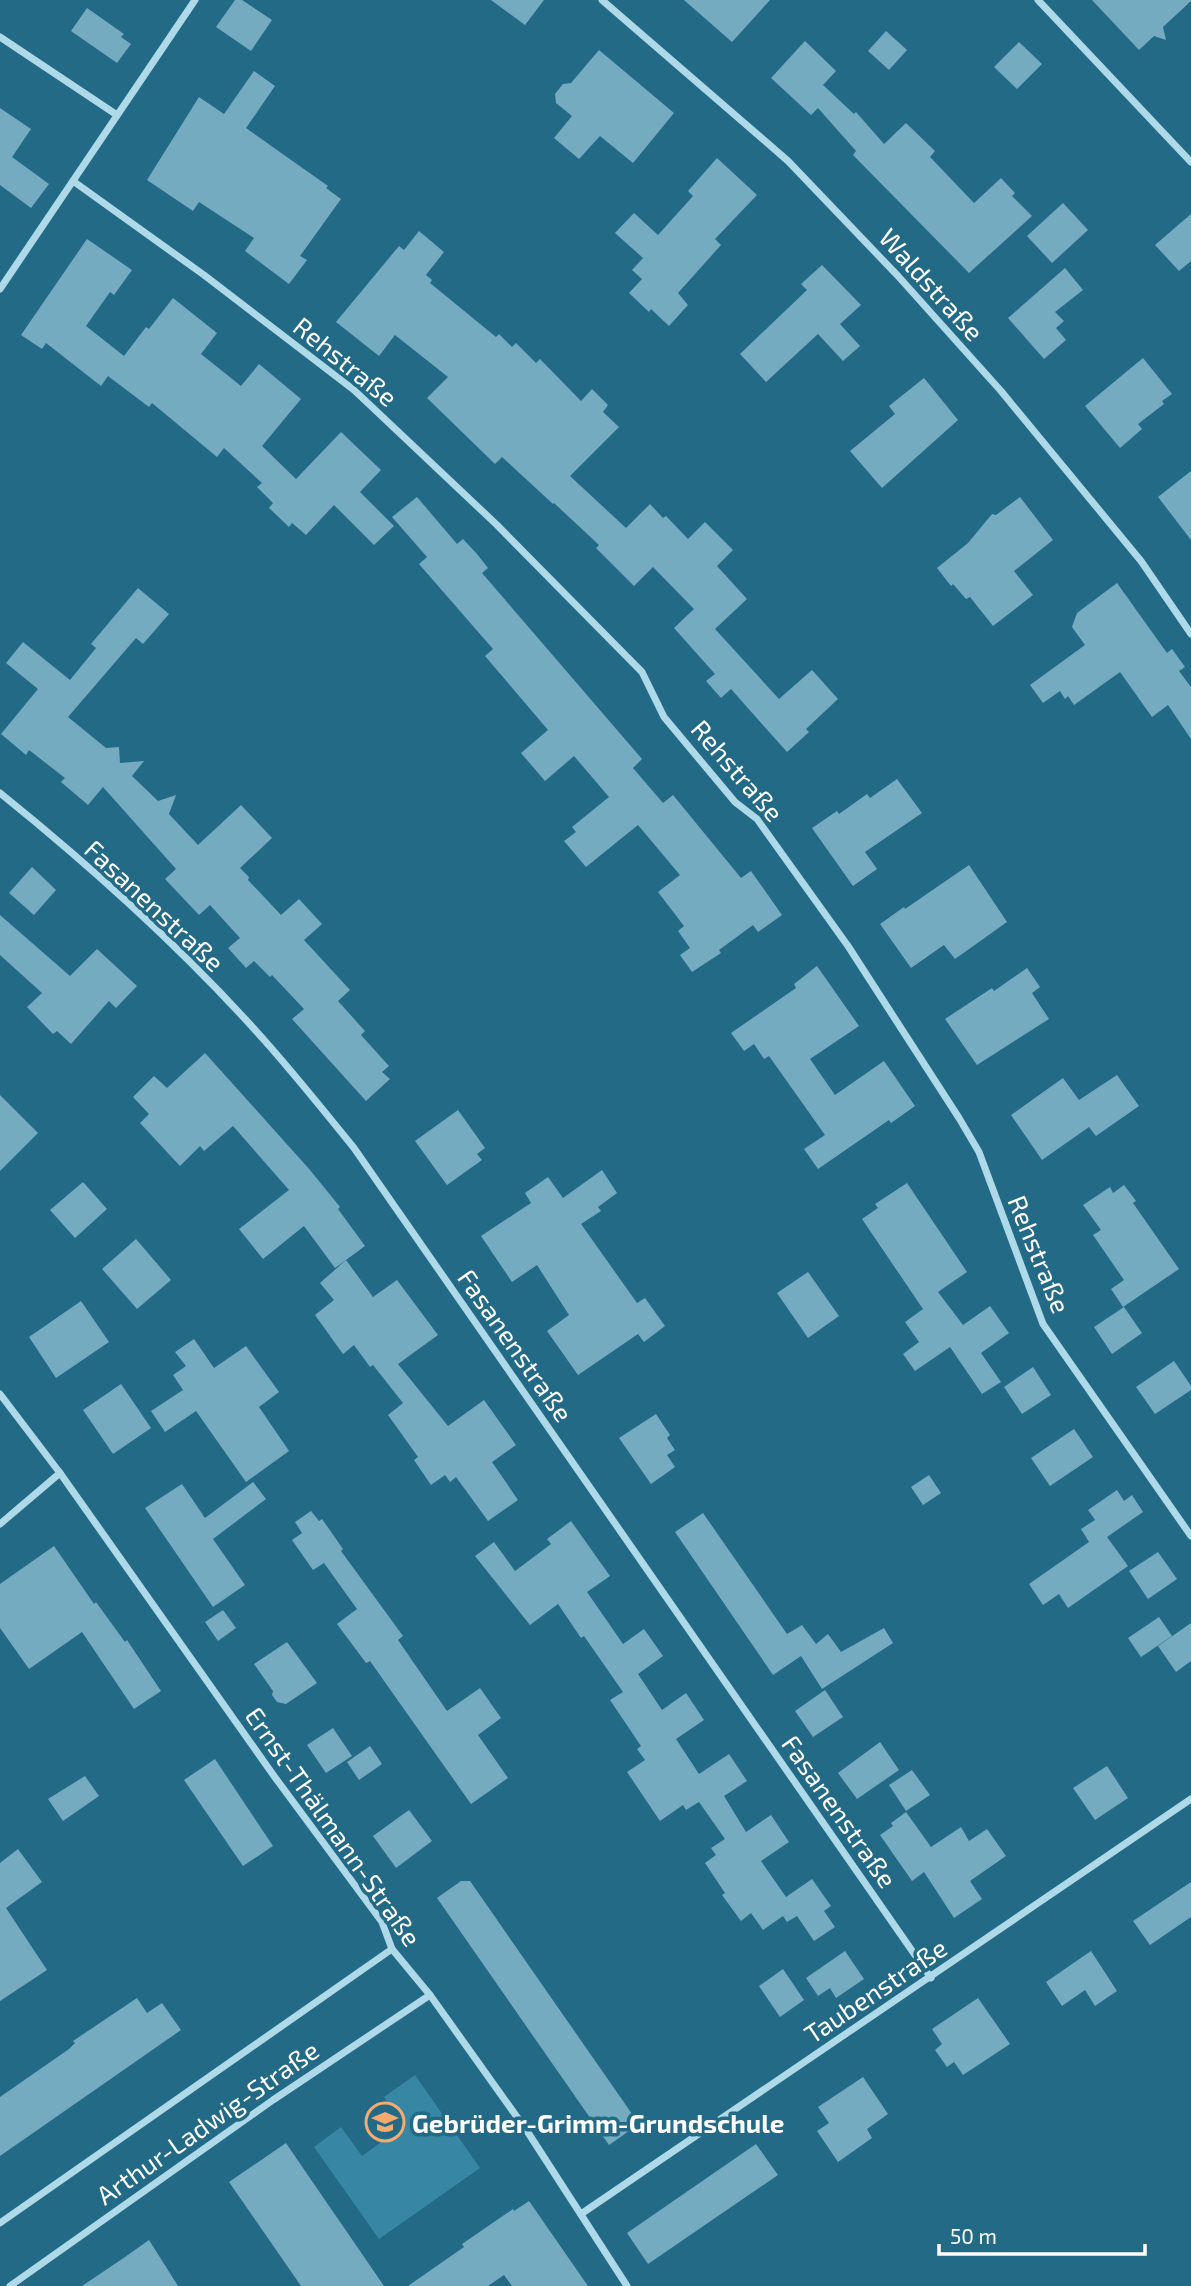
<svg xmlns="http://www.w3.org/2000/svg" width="1191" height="2286" font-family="'Exo 2',sans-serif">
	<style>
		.green { fill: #3786a4 }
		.building { fill: #74abc1 }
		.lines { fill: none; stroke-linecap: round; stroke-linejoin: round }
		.street { stroke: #aed9e9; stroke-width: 7 }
		.labels { text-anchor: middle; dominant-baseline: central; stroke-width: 7; stroke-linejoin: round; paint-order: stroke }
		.street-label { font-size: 26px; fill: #fff; stroke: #236a87 }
		.poi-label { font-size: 26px; font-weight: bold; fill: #fff; stroke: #236a87; text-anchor: start }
	</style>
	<rect width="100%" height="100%" fill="#236a87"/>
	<!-- green -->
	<path class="green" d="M415,2075L480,2168L379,2239L314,2147L341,2127L362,2156L403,2126L384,2097Z"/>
	<!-- building -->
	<g class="building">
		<path d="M235,0H242L272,20L251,51L216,27Z"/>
		<path d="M491,0H544L525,25Z"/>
		<path d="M684,0H770L732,42Z"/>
		<path d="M1092,0H1191V1L1163,27L1166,40L1154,36L1139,50Z"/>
		<path d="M87,8L124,34L121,37L131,44L117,63L71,31Z"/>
		<path d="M886,31L907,50L889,70L868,51Z"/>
		<path d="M805,41L836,71L823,85L854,114L856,112L884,144L906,123L935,151L930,157L974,203L1001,178L1015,193L1012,196L1032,216L969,273L853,155L856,151L818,108L811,115L771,78Z"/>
		<path d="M1019,42L1042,64L1017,89L994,67Z"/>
		<path d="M599,50L674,113L633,163L600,136L579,159L554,138L572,116L556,103L555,94L563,84L571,83Z"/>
		<path d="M254,71L275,86L246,128L328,186L326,188L341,199L300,256L307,260L289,284L245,251L254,238L199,202L193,211L147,180L199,97L224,114Z"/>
		<path d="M0,108L31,129L12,157L49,184L31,208L0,185Z"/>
		<path d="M717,158L757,195L715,239L721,245L678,293L688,305L669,326L651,309L649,312L629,293L642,279L632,270L643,258L615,233L634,213L658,235L693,196L688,191Z"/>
		<path d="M1063,203L1088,230L1052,263L1027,236Z"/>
		<path d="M1191,214V261L1179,271L1155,245Z"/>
		<path d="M419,231L444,252L426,275L432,280L430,283L496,337L499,334L512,347L516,343L536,363L540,359L581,401L592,389L608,405L603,412L619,427L570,476L626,528L650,504L663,518L666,516L688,539L705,522L733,550L717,566L747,599L715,629L779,699L812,670L838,699L806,729L809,732L787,752L731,689L721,698L706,681L715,674L674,628L694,609L653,567L634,586L596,548L599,545L554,503L553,504L502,457L495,464L427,398L448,377L395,335L379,356L336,322L399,246L404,250Z"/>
		<path d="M87,239L132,270L114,295L110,292L86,326L124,356L146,327L149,329L173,298L217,333L201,354L241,386L259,364L301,399L262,446L296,479L341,432L381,470L360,492L394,526L374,545L334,505L306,535L292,523L289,527L269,508L273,503L257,487L262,483L224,448L217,457L152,403L149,407L108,376L101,386L46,343L42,349L21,335Z"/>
		<path d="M822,265L861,305L840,324L860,346L843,361L818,334L766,382L740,354L807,290L801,284Z"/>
		<path d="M1065,268L1083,290L1055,312L1064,321L1056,328L1066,340L1044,359L1008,318Z"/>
		<path d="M1143,358L1172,394L1162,401L1164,404L1138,424L1142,429L1120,448L1085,406Z"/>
		<path d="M924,378L958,420L882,488L850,451L895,414L889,406Z"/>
		<path d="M1191,471V540L1158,497Z"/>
		<path d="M417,497L457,544L463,539L477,554L488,568L482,573L642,759L633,768L663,803L673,795L741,878L751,871L782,915L758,932L753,925L719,950L721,953L692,972L680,955L690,948L678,931L684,926L658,892L680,875L638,825L586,867L564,841L576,832L572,827L609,797L574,756L545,781L521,753L548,730L485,656L493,649L419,564L427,557L392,517Z"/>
		<path d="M1020,497L1053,540L1014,571L1033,595L993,626L970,597L966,599L953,584L951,586L937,568L968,543L992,514L996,515Z"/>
		<path d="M1117,583L1167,653L1172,649L1185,667L1179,671L1191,687V739L1168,705L1152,717L1120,672L1074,705L1068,696L1065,699L1060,691L1043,703L1030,685L1085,645L1072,627L1077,613Z"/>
		<path d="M138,588L169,614L143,644L136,638L68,717L106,748L119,747L120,763L144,761L132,776L158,801L176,795L169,814L198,845L241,805L272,838L240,868L249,877L248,880L281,915L299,899L322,924L304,940L350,990L338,1001L365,1031L361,1035L389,1066L382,1072L390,1079L366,1101L292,1019L304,1009L272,975L270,977L254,961L246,968L228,948L240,938L210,905L199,915L165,879L176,869L103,787L88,805L61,782L65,778L29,750L26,755L1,734L38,689L6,663L23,642L70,680L96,648L91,644Z"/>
		<path d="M897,779L922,813L865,852L877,869L853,886L812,828L837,811L839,814L867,794L870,798Z"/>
		<path d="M969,865L1007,922L955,959L944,945L911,968L880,924L904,907L905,909Z"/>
		<path d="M32,867L56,890L34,915L9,893Z"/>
		<path d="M0,915L70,976L97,949L137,986L116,1008L109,1001L71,1044L57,1031L53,1034L27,1007L42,993L0,955Z"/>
		<path d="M817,966L859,1026L810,1059L835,1095L884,1061L915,1106L891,1123L889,1120L818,1169L804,1149L825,1135L769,1056L764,1059L754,1044L744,1051L731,1033L796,988L794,984Z"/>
		<path d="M1027,968L1040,987L1032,993L1049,1019L977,1065L945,1019L992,988L994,991Z"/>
		<path d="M205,1053L310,1170L340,1207L338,1209L365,1246L335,1268L304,1226L263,1259L239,1229L289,1190L233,1126L204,1151L200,1146L180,1166L140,1123L149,1114L133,1097L154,1076L167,1088Z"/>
		<path d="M1117,1075L1139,1106L1096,1136L1089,1127L1042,1160L1011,1115L1063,1078L1079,1100Z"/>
		<path d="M0,1095L38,1133L0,1171Z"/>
		<path d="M458,1110L485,1148L477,1154L482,1160L447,1185L415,1141Z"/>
		<path d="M602,1170L617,1193L598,1207L601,1211L581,1224L637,1303L645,1298L665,1326L644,1342L638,1334L578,1375L547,1331L569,1315L537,1265L512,1282L481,1236L531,1203L525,1193L548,1177L563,1198Z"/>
		<path d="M83,1182L107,1209L75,1238L50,1210Z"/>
		<path d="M907,1183L967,1272L938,1292L963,1325L990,1306L1009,1333L981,1353L1001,1382L982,1394L950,1347L915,1371L903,1354L919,1342L905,1322L923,1309L862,1219L878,1208L875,1204Z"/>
		<path d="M1124,1185L1136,1201L1133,1203L1179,1269L1123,1307L1111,1289L1124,1280L1093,1235L1101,1230L1083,1205L1110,1187L1113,1193Z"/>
		<path d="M136,1239L171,1280L137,1309L102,1269Z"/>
		<path d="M346,1260L373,1297L397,1280L438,1335L398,1364L448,1426L484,1400L516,1445L492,1462L518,1500L488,1521L456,1477L450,1482L445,1475L431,1485L414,1460L418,1457L388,1415L403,1403L373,1365L370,1367L354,1345L343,1354L315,1315L334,1300L320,1283Z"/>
		<path d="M808,1272L839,1316L808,1338L777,1293Z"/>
		<path d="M81,1301L109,1342L56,1378L29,1337Z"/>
		<path d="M1124,1307L1142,1333L1112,1354L1094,1327Z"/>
		<path d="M194,1339L214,1368L246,1346L279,1392L259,1407L289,1451L246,1482L196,1411L165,1432L151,1411L183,1390L173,1375L186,1366L175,1352Z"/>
		<path d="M1174,1361L1191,1386V1390L1155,1414L1136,1387Z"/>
		<path d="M1033,1367L1051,1395L1022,1414L1004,1387Z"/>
		<path d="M121,1384L151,1428L113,1454L83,1410Z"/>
		<path d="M656,1414L670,1435L667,1438L675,1450L667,1455L675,1467L651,1484L619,1438Z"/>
		<path d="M1074,1429L1093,1457L1050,1486L1031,1458Z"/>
		<path d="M929,1475L941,1493L923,1505L911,1487Z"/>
		<path d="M253,1482L266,1499L213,1539L245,1585L213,1607L145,1508L182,1484L205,1518Z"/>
		<path d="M1117,1490L1124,1501L1132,1495L1143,1512L1107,1537L1128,1566L1068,1608L1059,1594L1043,1605L1029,1584L1089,1542L1081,1529L1095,1520L1088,1510Z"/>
		<path d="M311,1511L319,1521L322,1519L343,1549L341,1551L403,1636L398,1640L447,1711L480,1688L501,1718L478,1735L508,1778L471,1804L370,1661L366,1663L337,1624L357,1609L324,1563L313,1570L292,1540L302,1533L295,1522Z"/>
		<path d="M703,1513L787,1634L802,1625L816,1644L828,1634L841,1652L884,1628L893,1643L822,1689L801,1656L773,1675L675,1532Z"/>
		<path d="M571,1521L610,1576L587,1592L623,1644L644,1629L663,1656L638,1674L662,1710L686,1693L704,1720L676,1739L699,1774L729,1754L747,1781L724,1796L746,1832L771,1815L789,1842L761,1861L786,1897L812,1879L831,1906L824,1911L835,1927L814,1941L797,1916L787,1922L783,1916L763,1930L751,1913L741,1921L722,1895L725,1893L705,1863L716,1855L711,1848L725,1839L699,1802L686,1810L683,1805L660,1821L627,1772L645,1760L637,1749L641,1746L610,1700L623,1692L584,1636L581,1638L558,1604L530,1625L475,1556L494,1542L515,1571L551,1544L547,1539Z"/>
		<path d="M54,1546L94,1604L96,1602L125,1642L127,1640L161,1691L134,1709L82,1632L29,1669L0,1628V1584Z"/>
		<path d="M1158,1552L1177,1579L1148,1599L1129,1571Z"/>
		<path d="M223,1610L236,1628L218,1641L205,1622Z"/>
		<path d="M1159,1617L1172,1636L1141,1657L1128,1638Z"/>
		<path d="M1191,1623V1661L1176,1672L1158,1646Z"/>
		<path d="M287,1642L317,1683L286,1704L277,1702L272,1695L273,1691L254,1664Z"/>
		<path d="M825,1690L843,1717L813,1737L795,1711Z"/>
		<path d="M333,1728L352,1756L326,1773L307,1745Z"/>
		<path d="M880,1742L899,1770L857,1799L838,1773Z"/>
		<path d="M370,1746L382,1764L359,1780L347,1762Z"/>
		<path d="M215,1759L273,1846L243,1866L184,1780Z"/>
		<path d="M1107,1766L1128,1798L1095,1820L1073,1788Z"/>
		<path d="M912,1770L930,1795L906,1811L889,1785Z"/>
		<path d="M85,1776L99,1796L63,1821L48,1799Z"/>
		<path d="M409,1810L432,1841L396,1868L373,1836Z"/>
		<path d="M906,1812L931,1847L961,1827L969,1841L987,1829L1006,1856L970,1881L982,1899L954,1918L924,1872L912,1881L880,1835L893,1826L891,1823Z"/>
		<path d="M18,1849L42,1882L6,1908L47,1970L0,2001V1863Z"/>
		<path d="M461,1881H470L639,2124L609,2145L437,1898Z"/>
		<path d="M1191,1882V1917L1150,1945L1133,1921Z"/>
		<path d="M845,1951L864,1979L836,1998L830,1988L818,1996L806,1978Z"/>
		<path d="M1091,1951L1117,1991L1095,2006L1085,1990L1062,2006L1046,1982Z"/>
		<path d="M783,1969L804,2000L780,2017L759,1986Z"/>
		<path d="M137,1998L147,2013L162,2003L181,2030L0,2156V2097L69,2049L75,2043L73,2041Z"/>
		<path d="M978,1998L1010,2044L963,2075L954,2062L947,2067L935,2050L942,2044L932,2029Z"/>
		<path d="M863,2077L888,2114L867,2129L872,2138L838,2162L817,2131L829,2123L818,2107Z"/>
		<path d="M286,2143L303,2168L384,2286H301L229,2182Z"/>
		<path d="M756,2144L778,2175L648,2264L627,2233Z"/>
		<path d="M529,2201L588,2286H512L504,2275L488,2286H408L464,2247L462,2244L513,2209L514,2211Z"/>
		<path d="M149,2240L178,2286H82L125,2257Z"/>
	</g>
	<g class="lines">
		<!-- street -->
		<g class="street">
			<path d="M602,0L788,161L898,276L1001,391L1141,561L1191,634"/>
			<path d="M1038,0L1191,162"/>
			<path d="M0,37L117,115"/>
			<path d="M73,181L204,275L354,390L497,525L642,672L664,717L735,802L757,819L848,946L959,1118L979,1152L1043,1324L1191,1536"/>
			<path d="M0,289L195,0"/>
			<path d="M0,793C93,868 186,952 265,1041C296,1076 325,1112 354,1148L931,1978"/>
			<path d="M0,1394L60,1473L274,1776L382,1922L392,1949L430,1995L527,2131L627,2286"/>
			<path d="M0,1524L60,1473"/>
			<path d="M581,2214L1191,1799"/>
			<path d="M0,2223L392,1949"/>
			<path d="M10,2286L273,2100L430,1995"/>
		</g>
	</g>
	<!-- icons -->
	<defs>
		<symbol id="school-ring" viewBox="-11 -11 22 22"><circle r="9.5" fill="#236a87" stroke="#f5ab70" stroke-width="1.5"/><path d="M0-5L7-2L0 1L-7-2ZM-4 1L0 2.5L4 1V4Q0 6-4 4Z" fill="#f5ab70"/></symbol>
	</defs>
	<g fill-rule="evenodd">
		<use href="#school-ring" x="363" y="2100" width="44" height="44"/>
	</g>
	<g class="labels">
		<!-- street labels -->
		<g class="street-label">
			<text transform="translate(932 284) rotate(48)">Waldstraße</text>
			<text transform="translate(346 361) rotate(39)">Rehstraße</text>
			<text transform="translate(738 770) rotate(49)">Rehstraße</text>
			<text transform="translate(155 905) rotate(43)">Fasanenstraße</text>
			<text transform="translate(1040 1254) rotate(68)">Rehstraße</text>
			<text transform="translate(516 1345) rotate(55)">Fasanenstraße</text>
			<text transform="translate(840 1811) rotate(55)">Fasanenstraße</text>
			<text transform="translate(334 1826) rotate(55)">Ernst-Thälmann-Straße</text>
			<text transform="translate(875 1990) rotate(-34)">Taubenstraße</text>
			<text transform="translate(207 2122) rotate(-35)">Arthur-Ladwig-Straße</text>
		</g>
		<!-- poi labels -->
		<g class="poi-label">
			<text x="412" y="2122">Gebrüder-Grimm-Grundschule</text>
		</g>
	</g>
	<!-- scale -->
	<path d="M939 2244v10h206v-10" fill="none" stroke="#ffffff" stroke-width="3.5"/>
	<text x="950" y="2244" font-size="21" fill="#ffffff" stroke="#236a87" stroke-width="5" paint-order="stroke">50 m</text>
</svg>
